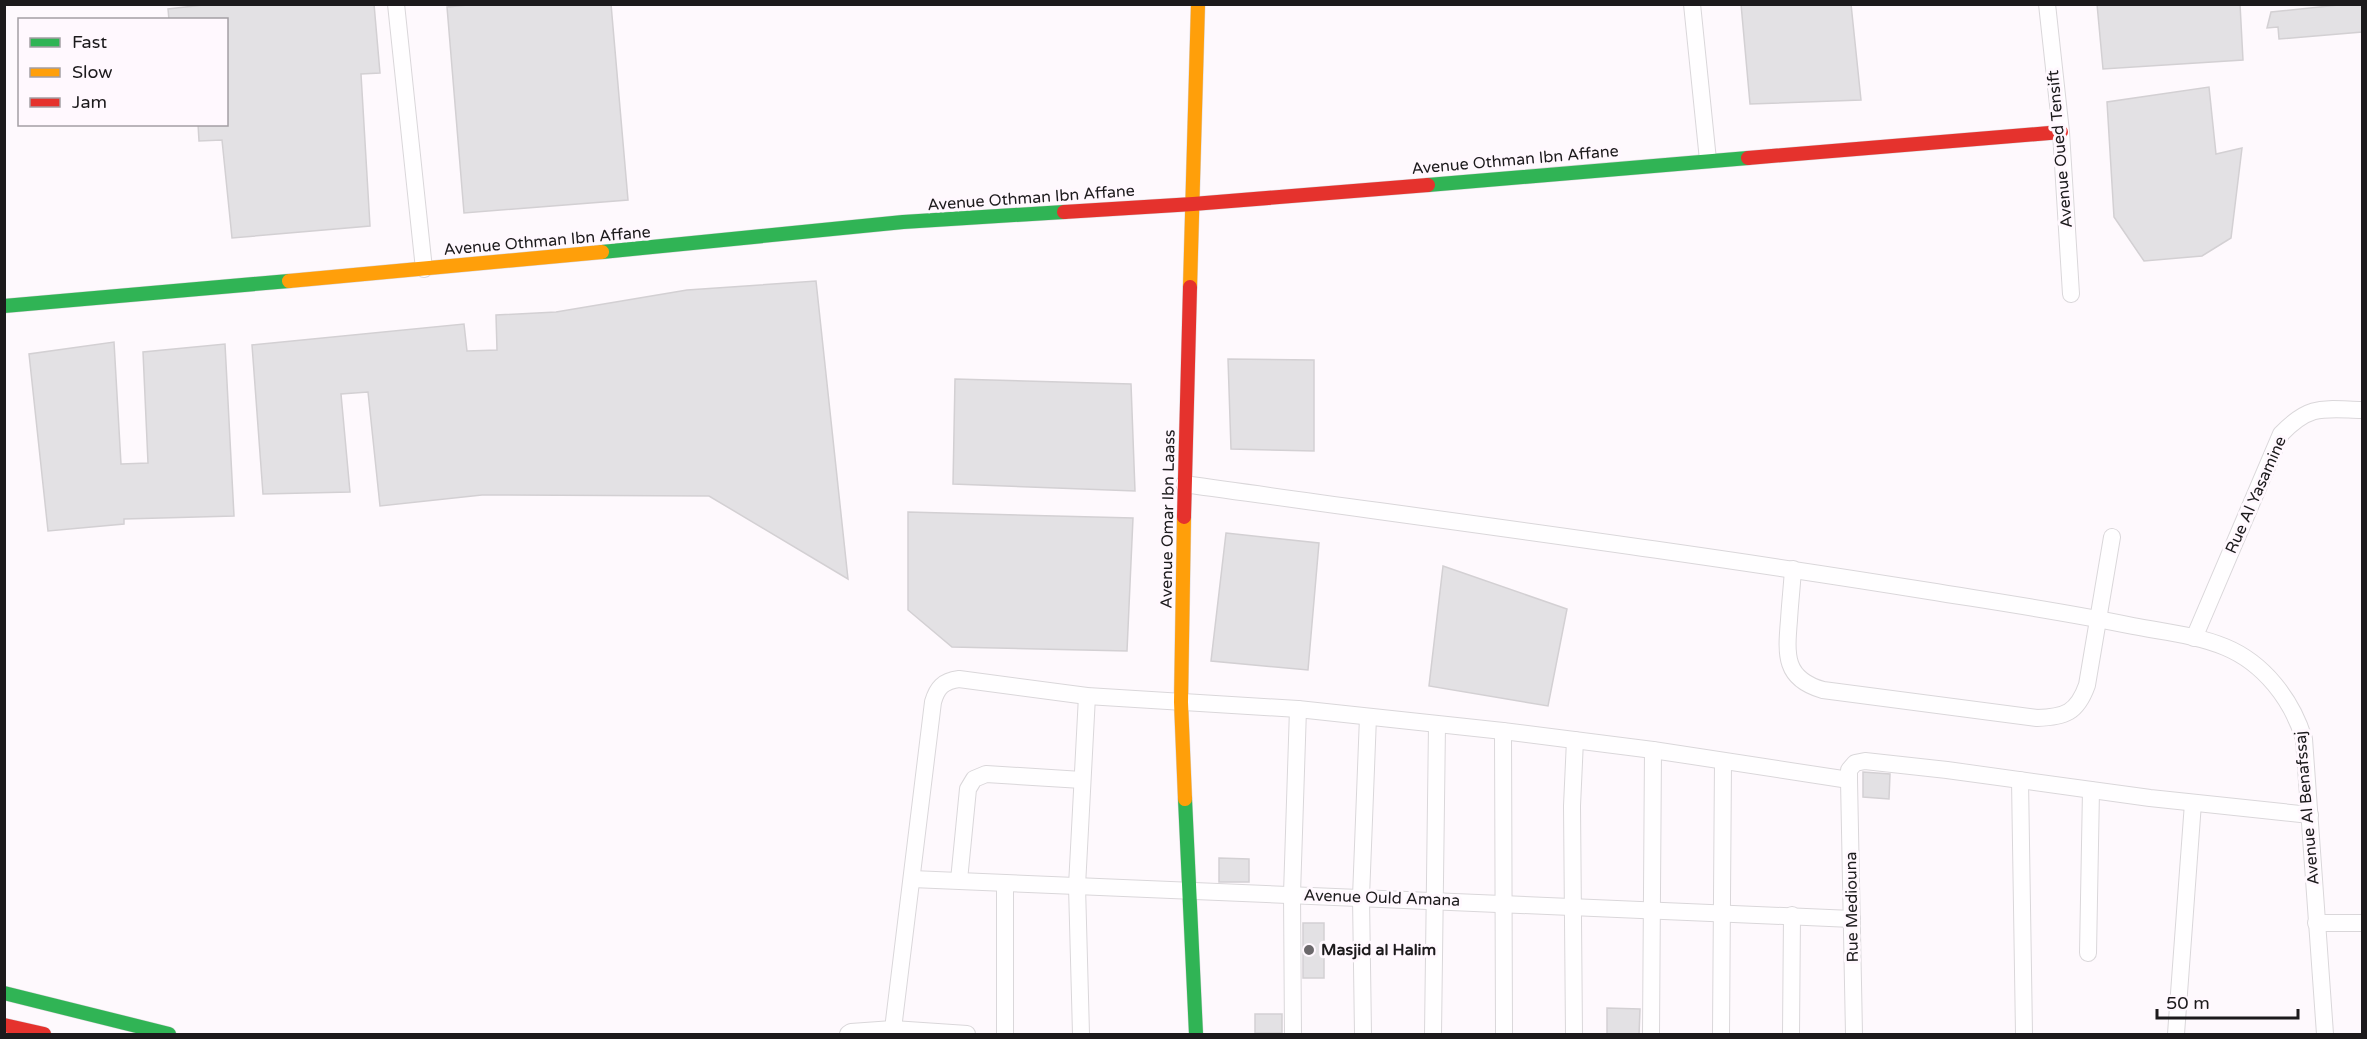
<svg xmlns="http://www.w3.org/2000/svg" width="2367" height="1039" font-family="'Varela Round',sans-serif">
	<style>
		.building { fill: #e3e1e4; stroke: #d3d0d3; stroke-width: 1.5 }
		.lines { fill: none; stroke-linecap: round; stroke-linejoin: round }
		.street-casing { stroke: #dad7da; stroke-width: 18 }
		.fast-casing { stroke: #dad7da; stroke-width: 15 }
		.slow-casing { stroke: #dad7da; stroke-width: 15 }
		.jam-casing { stroke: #dad7da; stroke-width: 15 }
		.street { stroke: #fffeff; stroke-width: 16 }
		.fast { stroke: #30b455; stroke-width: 14 }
		.slow { stroke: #ff9f0a; stroke-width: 14 }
		.jam { stroke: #e5322d; stroke-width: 14 }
		.poi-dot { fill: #6b686b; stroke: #fff8fe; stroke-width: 2 }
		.labels { text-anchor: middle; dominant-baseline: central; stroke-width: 6; stroke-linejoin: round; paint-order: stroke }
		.street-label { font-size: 16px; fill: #1c1a1c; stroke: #fff8fe }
		.poi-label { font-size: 16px; font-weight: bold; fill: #1c1a1c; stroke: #fff8fe; text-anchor: start }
	</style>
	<rect width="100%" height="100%" fill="#fef9fd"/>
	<!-- building -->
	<g class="building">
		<path d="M212,4H374L380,73L361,74L370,226L232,238L222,140L199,141L198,124H226V20H169L168,9Z"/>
		<path d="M478,4H611L628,200L464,213L447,7Z"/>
		<path d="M1741,4H1851L1861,100L1750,104Z"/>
		<path d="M2097,4H2240L2243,60L2103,69Z"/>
		<path d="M2348,4H2362V32L2279,39L2278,27L2267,28L2271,12Z"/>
		<path d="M2209,87L2216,154L2242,148L2231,238L2202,256L2144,261L2114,217L2107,102Z"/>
		<path d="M816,281L848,579L709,496L482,495L380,506L368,392L341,394L350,492L263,494L252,345L464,324L467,351L497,350L496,315L556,312L687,290Z"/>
		<path d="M114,342L121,464L148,463L143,352L225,344L234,516L124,519V524L48,531L29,354Z"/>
		<path d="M1228,359L1314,360V451L1231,449Z"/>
		<path d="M955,379L1131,384L1135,491L953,484Z"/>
		<path d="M908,512L1133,518L1127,651L952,647L908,610Z"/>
		<path d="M1226,533L1319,543L1308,670L1211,661Z"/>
		<path d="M1443,566L1567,609L1548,706L1429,686Z"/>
		<path d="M1863,772L1890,774L1889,799L1863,797Z"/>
		<path d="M1219,858L1249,859V882H1219Z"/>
		<rect x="1303" y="923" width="21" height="55"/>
		<path d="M1607,1008L1640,1009L1639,1035H1607Z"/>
		<rect x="1255" y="1014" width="27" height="19"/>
	</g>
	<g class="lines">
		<defs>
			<g id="street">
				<path d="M396,4L424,269"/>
				<path d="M1692,4L1708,160"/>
				<path d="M2047,4L2061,132L2071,294"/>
				<path d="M1184,484C1433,519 1681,551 1929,591C1997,602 2066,612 2133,626C2164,632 2196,635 2225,647C2264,663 2292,700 2304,739L2325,1034"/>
				<path d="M1793,569C1792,586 1790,603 1789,620C1786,655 1784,679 1823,690L2037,718C2065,717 2077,713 2087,685L2112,537"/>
				<path d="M2194,638L2281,434C2310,404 2323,409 2362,410"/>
				<path d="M1503,731L1504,1034"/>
				<path d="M2020,780L2024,1034"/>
				<path d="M912,879L1852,919"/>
				<path d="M959,880L968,789L974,779L986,774L1082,780"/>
				<path d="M2316,923H2362"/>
				<path d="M2088,953L2091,790"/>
				<path d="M893,1029L933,702C937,688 943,681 959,679L1087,696L1298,709L1503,731L1653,750L1849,780"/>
				<path d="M848,1034L851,1032L893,1029L967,1034"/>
				<path d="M1005,1034V884"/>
				<path d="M1081,1034L1077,886L1087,696"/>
				<path d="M1293,1034L1292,894L1298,709"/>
				<path d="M1363,1034L1361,897L1368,717"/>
				<path d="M1433,1034L1437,725"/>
				<path d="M1574,1034L1572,806L1575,740"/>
				<path d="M1651,1034L1653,750"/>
				<path d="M1721,1034L1723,761"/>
				<path d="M1791,1034L1792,915"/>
				<path d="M1854,1034L1849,780V770L1855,763L1865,761L1947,770L2150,798L2310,815"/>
				<path d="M2176,1034L2193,803"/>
			</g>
			<g id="fast">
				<path d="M1428,185L1748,158"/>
				<path d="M602,252L903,222L1064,212"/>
				<path d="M4,306L289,281"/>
				<path d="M1185,799L1196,1034"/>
				<path d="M4,993L169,1034"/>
			</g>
			<g id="slow">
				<path d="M289,281L602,252"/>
				<path d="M1190,287L1198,4"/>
				<path d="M1184,517L1181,702L1185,799"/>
			</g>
			<g id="jam">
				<path d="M1748,158L2061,132"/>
				<path d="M1064,212L1193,204L1428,185"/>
				<path d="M1184,517L1190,287"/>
				<path d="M4,1025L44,1034"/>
			</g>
		</defs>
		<!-- street casing -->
		<use href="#street" class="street-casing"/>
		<!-- fast casing -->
		<use href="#fast" class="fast-casing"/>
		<!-- slow casing -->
		<use href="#slow" class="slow-casing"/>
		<!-- jam casing -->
		<use href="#jam" class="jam-casing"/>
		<!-- street -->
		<use href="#street" class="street"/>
		<!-- fast -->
		<use href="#fast" class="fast"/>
		<!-- slow -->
		<use href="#slow" class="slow"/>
		<!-- jam -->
		<use href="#jam" class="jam"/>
	</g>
	<!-- markers -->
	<circle class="poi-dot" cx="1309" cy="950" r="6"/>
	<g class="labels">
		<!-- street labels -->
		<g class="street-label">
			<text transform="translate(2060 149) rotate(-95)">Avenue Oued Tensift</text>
			<text transform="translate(1515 160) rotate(-5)">Avenue Othman Ibn Affane</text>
			<text transform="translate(1031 198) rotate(-4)">Avenue Othman Ibn Affane</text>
			<text transform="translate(547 241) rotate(-5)">Avenue Othman Ibn Affane</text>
			<text transform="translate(2256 495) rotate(-66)">Rue Al Yasamine</text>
			<text transform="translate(1168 519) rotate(-89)">Avenue Omar Ibn Laass</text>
			<text transform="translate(2307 808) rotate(-95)">Avenue Al Benafssaj</text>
			<text transform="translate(1382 898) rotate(2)">Avenue Ould Amana</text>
			<text transform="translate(1852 907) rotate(-91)">Rue Mediouna</text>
		</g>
		<!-- poi labels -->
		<g class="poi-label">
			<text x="1321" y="950">Masjid al Halim</text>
		</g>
	</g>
	<!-- border -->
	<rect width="2367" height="1039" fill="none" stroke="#1c1a1c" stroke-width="12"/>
	<!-- legend -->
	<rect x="18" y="18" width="210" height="108" fill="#fff8fe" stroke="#a49fa4" stroke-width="1.5"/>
	<rect x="30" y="38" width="30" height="9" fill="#30b455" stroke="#a49fa4" stroke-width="1.5"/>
	<text x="72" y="48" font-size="18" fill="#1c1a1c">Fast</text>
	<rect x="30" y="68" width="30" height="9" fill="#ff9f0a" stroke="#a49fa4" stroke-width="1.5"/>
	<text x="72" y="78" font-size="18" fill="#1c1a1c">Slow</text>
	<rect x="30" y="98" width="30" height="9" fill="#e5322d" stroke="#a49fa4" stroke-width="1.5"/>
	<text x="72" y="108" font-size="18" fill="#1c1a1c">Jam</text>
	<!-- scale -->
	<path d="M2157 1009v9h141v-9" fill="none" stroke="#1c1a1c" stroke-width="3"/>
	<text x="2166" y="1009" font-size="18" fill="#1c1a1c" stroke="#fff8fe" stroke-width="4.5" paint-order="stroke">50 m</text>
</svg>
